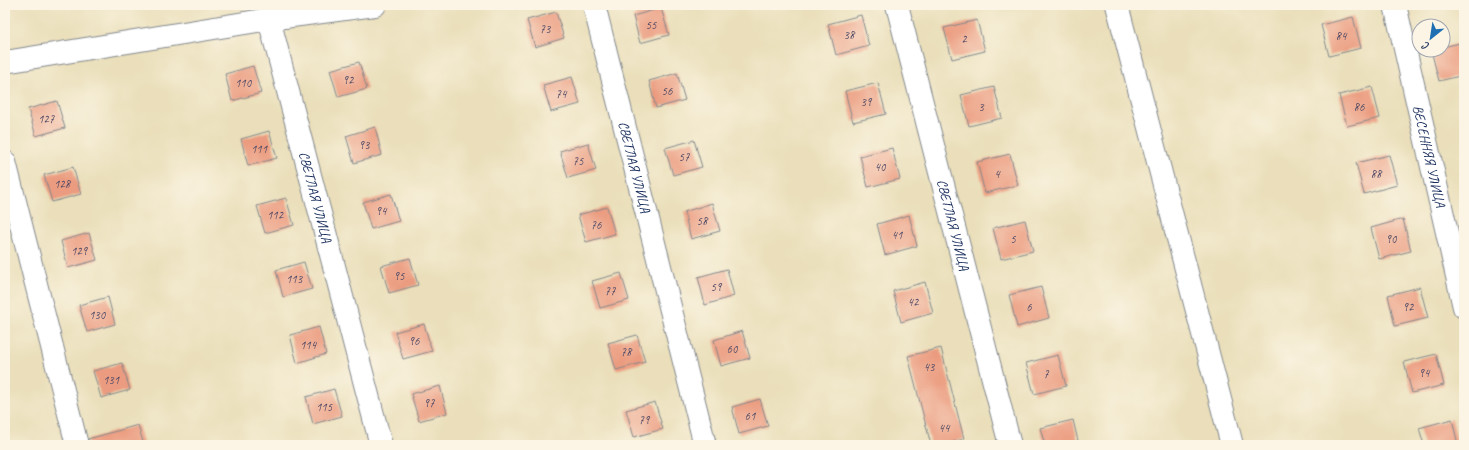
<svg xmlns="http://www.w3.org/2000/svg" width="1469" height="450" font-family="Caveat,sans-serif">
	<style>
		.building { fill: #eb9b7f }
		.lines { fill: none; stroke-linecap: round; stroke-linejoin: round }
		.minor-casing { stroke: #82878c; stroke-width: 24 }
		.minor { stroke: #fff; stroke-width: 22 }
		.labels { text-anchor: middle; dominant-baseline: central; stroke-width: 4; stroke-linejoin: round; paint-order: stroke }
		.number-label { font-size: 12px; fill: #4f4a66 }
		.street-label { font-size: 14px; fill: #1b2f5e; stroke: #fcf5e5 }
	</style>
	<rect width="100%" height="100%" fill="#fcf5e5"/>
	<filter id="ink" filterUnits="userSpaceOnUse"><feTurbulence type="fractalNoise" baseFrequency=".025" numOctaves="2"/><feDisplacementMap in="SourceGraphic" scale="8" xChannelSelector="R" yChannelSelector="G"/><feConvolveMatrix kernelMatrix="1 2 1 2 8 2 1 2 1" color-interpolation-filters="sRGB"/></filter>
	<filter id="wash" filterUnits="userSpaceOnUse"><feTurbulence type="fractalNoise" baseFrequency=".012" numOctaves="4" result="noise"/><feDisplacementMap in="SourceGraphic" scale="16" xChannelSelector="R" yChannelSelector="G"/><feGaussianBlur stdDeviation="0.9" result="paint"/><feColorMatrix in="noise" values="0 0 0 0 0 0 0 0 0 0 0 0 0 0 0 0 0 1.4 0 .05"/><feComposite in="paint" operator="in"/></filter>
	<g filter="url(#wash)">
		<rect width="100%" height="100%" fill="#eadfba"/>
		<g id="blocks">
			<!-- building -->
			<g class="building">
				<path d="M661,8L669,35L640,43L633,16Z"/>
				<path d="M556,12L564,38L535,47L527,20Z"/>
				<path d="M861,15L869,46L836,55L828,24Z"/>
				<path d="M1353,17L1361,48L1329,56L1321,25Z"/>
				<path d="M977,20L985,51L952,59L944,28Z"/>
				<path d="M1464,42V75L1439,81L1431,50H1443V47Z"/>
				<path d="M359,62L367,89L338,97L330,70Z"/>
				<path d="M253,66L261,93L232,101L225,74Z"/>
				<path d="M677,73L685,100L656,108L649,81Z"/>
				<path d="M572,77L580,104L551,112L543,85Z"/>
				<path d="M878,83L886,114L853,122L845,91Z"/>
				<path d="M994,87L1002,118L969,126L961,95Z"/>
				<path d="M1372,87L1380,118L1347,126L1339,95Z"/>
				<path d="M57,101L65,128L36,136L28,109Z"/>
				<path d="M375,127L382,155L354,163L346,136Z"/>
				<path d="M269,131L277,158L248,166L241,139Z"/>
				<path d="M694,140L702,167L673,175L665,148Z"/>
				<path d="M588,143L596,170L568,178L560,151Z"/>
				<path d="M892,148L900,179L868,187L860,156Z"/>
				<path d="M1010,154L1018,185L985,193L977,162Z"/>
				<path d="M1389,155L1397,185L1364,194L1356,163Z"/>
				<path d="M73,167L81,194L52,202L44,175Z"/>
				<path d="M391,194L399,221L371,229L363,202Z"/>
				<path d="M286,198L294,225L265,233L257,206Z"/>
				<path d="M712,203L720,231L691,239L684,212Z"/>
				<path d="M607,207L615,234L586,242L578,215Z"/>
				<path d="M909,215L917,246L885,255L877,224Z"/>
				<path d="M1403,219L1411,251L1379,259L1371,228Z"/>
				<path d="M1025,220L1033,251L1001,259L993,228Z"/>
				<path d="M89,233L97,260L68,268L61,241Z"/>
				<path d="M410,258L418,285L389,293L381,266Z"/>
				<path d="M304,262L312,289L283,297L276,270Z"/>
				<path d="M727,269L734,296L705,305L698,277Z"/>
				<path d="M621,273L629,300L600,308L592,281Z"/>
				<path d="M925,282L933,313L901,322L893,291Z"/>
				<path d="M1041,287L1049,318L1017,327L1009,295Z"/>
				<path d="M1420,287L1428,318L1395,326L1388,295Z"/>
				<path d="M108,297L115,324L87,332L79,305Z"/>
				<path d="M424,324L432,351L403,359L395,332Z"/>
				<path d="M319,327L326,354L297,363L290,335Z"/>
				<path d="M742,331L750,358L721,366L714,340Z"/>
				<path d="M637,335L645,362L616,370L608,343Z"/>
				<path d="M941,348L964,439L942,445H931L908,356Z"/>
				<path d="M1436,354L1444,385L1412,393L1404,362Z"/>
				<path d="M1058,355L1066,386L1034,394L1026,363Z"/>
				<path d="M122,363L130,390L101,398L93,371Z"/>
				<path d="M440,386L447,413L419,421L411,394Z"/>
				<path d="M334,389L342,416L313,424L306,397Z"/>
				<path d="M760,399L768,426L739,434L732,407Z"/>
				<path d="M655,402L663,429L634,437L626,410Z"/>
				<path d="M1452,419L1458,445H1424L1419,428Z"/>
				<path d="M1073,420L1079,445H1045L1040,428Z"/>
				<path d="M138,425L144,445H89L88,439Z"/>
			</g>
		</g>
	</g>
	<g filter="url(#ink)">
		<use href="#blocks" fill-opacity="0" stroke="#82878c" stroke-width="1"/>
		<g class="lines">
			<defs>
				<g id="minor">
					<path id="s1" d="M594,5L705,445"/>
					<path id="s2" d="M897,5L1010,445"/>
					<path d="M1117,5L1232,445"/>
					<path id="s3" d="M1395,5L1464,307"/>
					<path id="s4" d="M269,19L381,445"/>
					<path d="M5,62L269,19L375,5"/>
					<path d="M5,162L77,445"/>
				</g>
			</defs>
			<!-- minor casing -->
			<use href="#minor" class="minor-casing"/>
			<!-- minor -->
			<use href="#minor" class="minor"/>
		</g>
	</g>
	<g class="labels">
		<!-- number labels -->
		<g class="number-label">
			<text x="651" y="25">55</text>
			<text x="545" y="29">73</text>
			<text x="849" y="35">38</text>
			<text x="1341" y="36">84</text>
			<text x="964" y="39">2</text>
			<text x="348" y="80">92</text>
			<text x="243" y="83">110</text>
			<text x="667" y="91">56</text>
			<text x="561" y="94">74</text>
			<text x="866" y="102">39</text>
			<text x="981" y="107">3</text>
			<text x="1359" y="107">86</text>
			<text x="46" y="119">127</text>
			<text x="364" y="145">93</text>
			<text x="259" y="149">111</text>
			<text x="684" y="157">57</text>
			<text x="578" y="161">75</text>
			<text x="880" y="167">40</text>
			<text x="997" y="174">4</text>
			<text x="1376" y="174">88</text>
			<text x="62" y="184">128</text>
			<text x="381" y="211">94</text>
			<text x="275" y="215">112</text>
			<text x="702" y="221">58</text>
			<text x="596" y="225">76</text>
			<text x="897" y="235">41</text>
			<text x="1013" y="239">5</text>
			<text x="1391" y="239">90</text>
			<text x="79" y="251">129</text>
			<text x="399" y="276">95</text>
			<text x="294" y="279">113</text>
			<text x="716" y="287">59</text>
			<text x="610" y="291">77</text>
			<text x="913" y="302">42</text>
			<text x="1029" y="307">6</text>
			<text x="1408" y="307">92</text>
			<text x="97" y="315">130</text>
			<text x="414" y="341">96</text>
			<text x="308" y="345">114</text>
			<text x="732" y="349">60</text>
			<text x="626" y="352">78</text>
			<text x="929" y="367">43</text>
			<text x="1424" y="373">94</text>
			<text x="1046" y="374">7</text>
			<text x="111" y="380">131</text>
			<text x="429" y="403">97</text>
			<text x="324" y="407">115</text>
			<text x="750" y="416">61</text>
			<text x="644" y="420">79</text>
			<text x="944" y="428">44</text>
		</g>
		<!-- street labels -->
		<g class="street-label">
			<text stroke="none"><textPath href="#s3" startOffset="155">ВЕСЕННЯЯ УЛИЦА</textPath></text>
			<text stroke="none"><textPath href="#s1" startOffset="167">СВЕТЛАЯ УЛИЦА</textPath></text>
			<text stroke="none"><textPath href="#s4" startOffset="184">СВЕТЛАЯ УЛИЦА</textPath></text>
			<text stroke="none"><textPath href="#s2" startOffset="227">СВЕТЛАЯ УЛИЦА</textPath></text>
		</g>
	</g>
	<!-- margin -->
	<rect width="1469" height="450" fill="none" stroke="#fcf5e5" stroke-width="20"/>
	<!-- north arrow -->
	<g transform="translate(1431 38) rotate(210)"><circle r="19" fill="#fcf5e5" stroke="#a2a6af"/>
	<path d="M0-3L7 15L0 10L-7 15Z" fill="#1f6fb2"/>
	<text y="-6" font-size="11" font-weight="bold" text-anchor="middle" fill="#1b2f5e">С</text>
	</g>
</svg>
